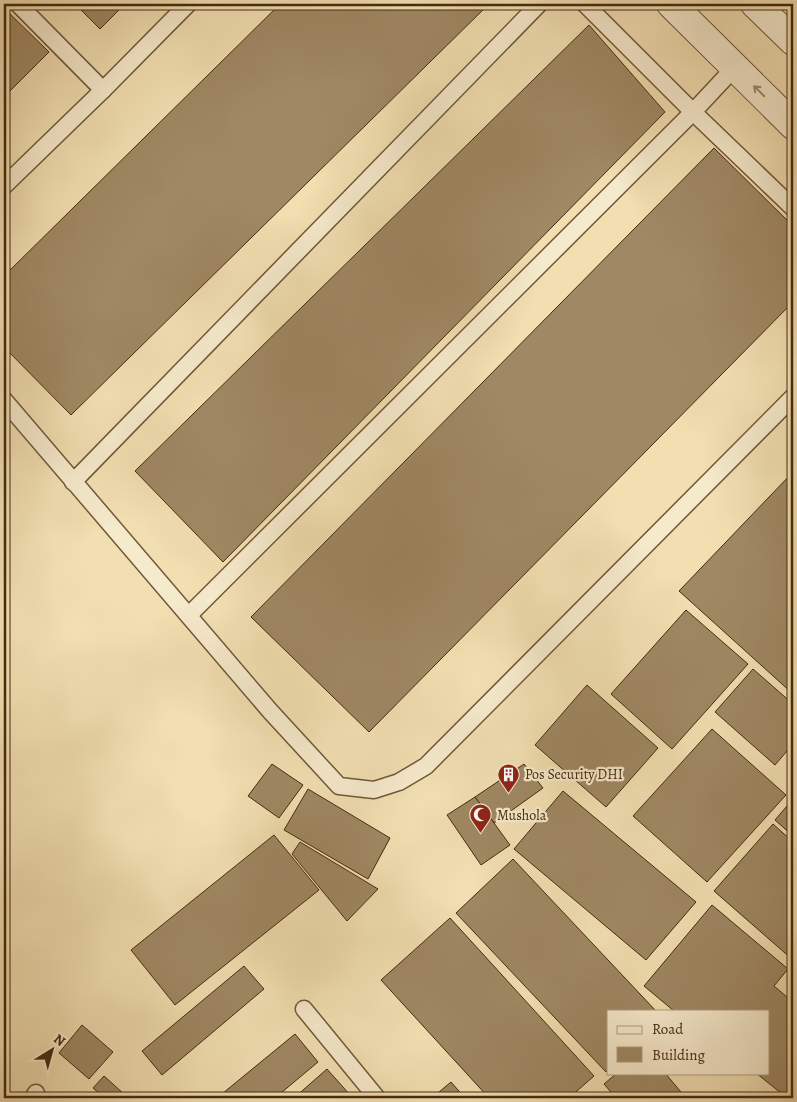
<svg xmlns="http://www.w3.org/2000/svg" width="797" height="1102" font-family="Alegreya,serif">
	<style>
		.building { fill: #9f8863; stroke: #462a0f }
		.lines { fill: none; stroke-linecap: round; stroke-linejoin: round }
		.service-casing { stroke: #715738; stroke-width: 19 }
		.minor-casing { stroke: #715738; stroke-width: 30 }
		.service { stroke: #f6eacc; stroke-width: 16 }
		.minor { stroke: #f6eacc; stroke-width: 28 }
		.oneway { stroke: #9e8a6e }
		.labels { text-anchor: middle; dominant-baseline: central; stroke-width: 4.5; stroke-linejoin: round; paint-order: stroke }
		.poi-label { font-size: 14px; fill: #462a0f; stroke: #f6eacc; text-anchor: start }
	</style>
	<rect width="100%" height="100%" fill="#f1dfb1"/>
	<filter id="stains"><feTurbulence type="fractalNoise" baseFrequency=".004" numOctaves="4"/><feColorMatrix values="0 0 0 0 .2 0 0 0 0 .09 0 0 0 0 .02 0 0 0 .5 -.17"/></filter>
	<radialGradient id="worn" r=".72"><stop offset=".6" stop-color="#630" stop-opacity="0"/><stop offset="1" stop-color="#630" stop-opacity=".3"/></radialGradient>
	<!-- building -->
	<g class="building">
		<path d="M75,4H125L100,29Z"/>
		<path d="M280,4H489L71,415L4,347V276Z"/>
		<path d="M4,8L49,52L4,97Z"/>
		<path d="M589,25L665,112L223,562L135,471Z"/>
		<path d="M714,148L793,226V302L369,732L251,617Z"/>
		<path d="M793,472V694L679,591Z"/>
		<path d="M686,610L748,664L672,749L611,694Z"/>
		<path d="M753,669L793,704V744L775,765L715,712Z"/>
		<path d="M587,685L658,748L606,807L535,745Z"/>
		<path d="M712,729L786,795L707,882L633,816Z"/>
		<path d="M272,764L303,785L279,818L248,796Z"/>
		<path d="M524,764L543,788L494,823L475,797Z"/>
		<path d="M308,789L390,838L368,879L284,830Z"/>
		<path d="M563,791L696,902L646,960L514,849Z"/>
		<path d="M475,797L510,845L481,865L447,815Z"/>
		<path d="M793,799V836L775,820Z"/>
		<path d="M773,824L793,842V960L714,891Z"/>
		<path d="M274,835L319,890L175,1005L131,950Z"/>
		<path d="M300,842L378,889L347,921L292,854Z"/>
		<path d="M513,859L656,1011H608V1069L606,1072L456,913Z"/>
		<path d="M712,905L788,969L774,986L793,1002V1098H787L756,1073H768V1011H674L644,986Z"/>
		<path d="M450,918L594,1076L569,1098H489L381,980Z"/>
		<path d="M244,966L264,989L162,1075L142,1051Z"/>
		<path d="M82,1025L113,1052L89,1079L59,1053Z"/>
		<path d="M295,1034L318,1062L275,1098H217Z"/>
		<path d="M327,1069L351,1096L348,1098H294Z"/>
		<path d="M617,1073H665L686,1098H616L604,1084Z"/>
		<path d="M104,1076L124,1094L120,1098H105L93,1088Z"/>
		<path d="M451,1082L465,1098H432Z"/>
	</g>
	<g class="lines">
		<defs>
			<g id="service">
				<path d="M18,4L103,90"/>
				<path d="M585,4L693,112L793,208"/>
				<path d="M4,186L103,90L188,4"/>
				<path d="M4,400L270,711L339,786L374,790L399,782L426,766L793,397"/>
				<path d="M73,482L539,4"/>
				<path d="M189,615L693,112L735,67"/>
				<path d="M304,1009L377,1098"/>
				<path d="M33,1098L36,1093"/>
			</g>
			<g id="minor">
				<path d="M671,4L793,125"/>
				<path d="M755,4L793,41"/>
			</g>
		</defs>
		<!-- service casing -->
		<use href="#service" class="service-casing"/>
		<!-- minor casing -->
		<use href="#minor" class="minor-casing"/>
		<!-- service -->
		<use href="#service" class="service"/>
		<!-- minor -->
		<use href="#minor" class="minor"/>
	</g>
	<!-- one-way arrows -->
	<defs><path id="oneway-shaft" d="M-6 0H5M1.5-3L5.5 0L1.5 3" fill="none" stroke-width="1.6" stroke-linecap="round" stroke-linejoin="round" transform="scale(1.25)"/></defs>
	<use class="oneway" href="#oneway-shaft" transform="translate(759 91) rotate(-135)"/>
	<!-- icons -->
	<defs>
		<symbol id="building-pin" viewBox="-11 -11 22 30"><path d="M0 17L-7.5 6A9.5 9.5 0 1 1 7.5 6Z" fill="#8f2418" stroke="#f6eacc"/><path d="M-4-6H4V6H1V3H-1V6H-4ZM-2.5-4.3h1.7v1.8h-1.7ZM.8-4.3h1.7v1.8H.8ZM-2.5-1h1.7V.8h-1.7ZM.8-1h1.7V.8H.8Z" fill="#fff"/></symbol>
		<symbol id="mosque-pin" viewBox="-11 -11 22 30"><path d="M0 17L-7.5 6A9.5 9.5 0 1 1 7.5 6Z" fill="#8f2418" stroke="#f6eacc"/><path d="M3.5-4.9A6 6 0 1 0 3.5 4.9A5 5 0 1 1 3.5-4.9Z" fill="#fff"/></symbol>
	</defs>
	<g fill-rule="evenodd">
		<use href="#building-pin" x="496" y="762" width="25" height="34"/>
		<use href="#mosque-pin" x="468" y="802" width="25" height="34"/>
	</g>
	<g class="labels">
		<!-- poi labels -->
		<g class="poi-label">
			<text x="525" y="774">Pos Security DHI</text>
			<text x="497" y="815">Mushola</text>
		</g>
	</g>
	<!-- margin -->
	<rect width="797" height="1102" fill="none" stroke="#f1dfb1" stroke-width="20"/>
	<rect x="5" y="5" width="787" height="1092" fill="none" stroke="#462a0f" stroke-width="2.5"/>
	<rect x="10" y="10" width="777" height="1082" fill="none" stroke="#462a0f"/>
	<!-- legend -->
	<rect x="607" y="1010" width="162" height="65" fill="#f6eacc" stroke="#b09d80"/>
	<rect x="617" y="1026" width="25" height="8" fill="#f6eacc" stroke="#b09d80"/>
	<text x="652" y="1034" font-size="15" fill="#462a0f">Road</text>
	<rect x="617" y="1047" width="25" height="15" fill="#9f8863" stroke="#b09d80"/>
	<text x="652" y="1060" font-size="15" fill="#462a0f">Building</text>
	<!-- north arrow -->
	<g transform="translate(52 1050) rotate(37)" stroke="#f6eacc" stroke-width="4" paint-order="stroke">
	<path d="M0-4L9 19L0 12L-9 19Z" fill="#462a0f"/>
	<text y="-8" font-size="14" font-weight="bold" text-anchor="middle" fill="#462a0f">N</text>
	</g>
	<rect width="100%" height="100%" filter="url(#stains)"/>
	<rect width="100%" height="100%" fill="url(#worn)"/>
</svg>
